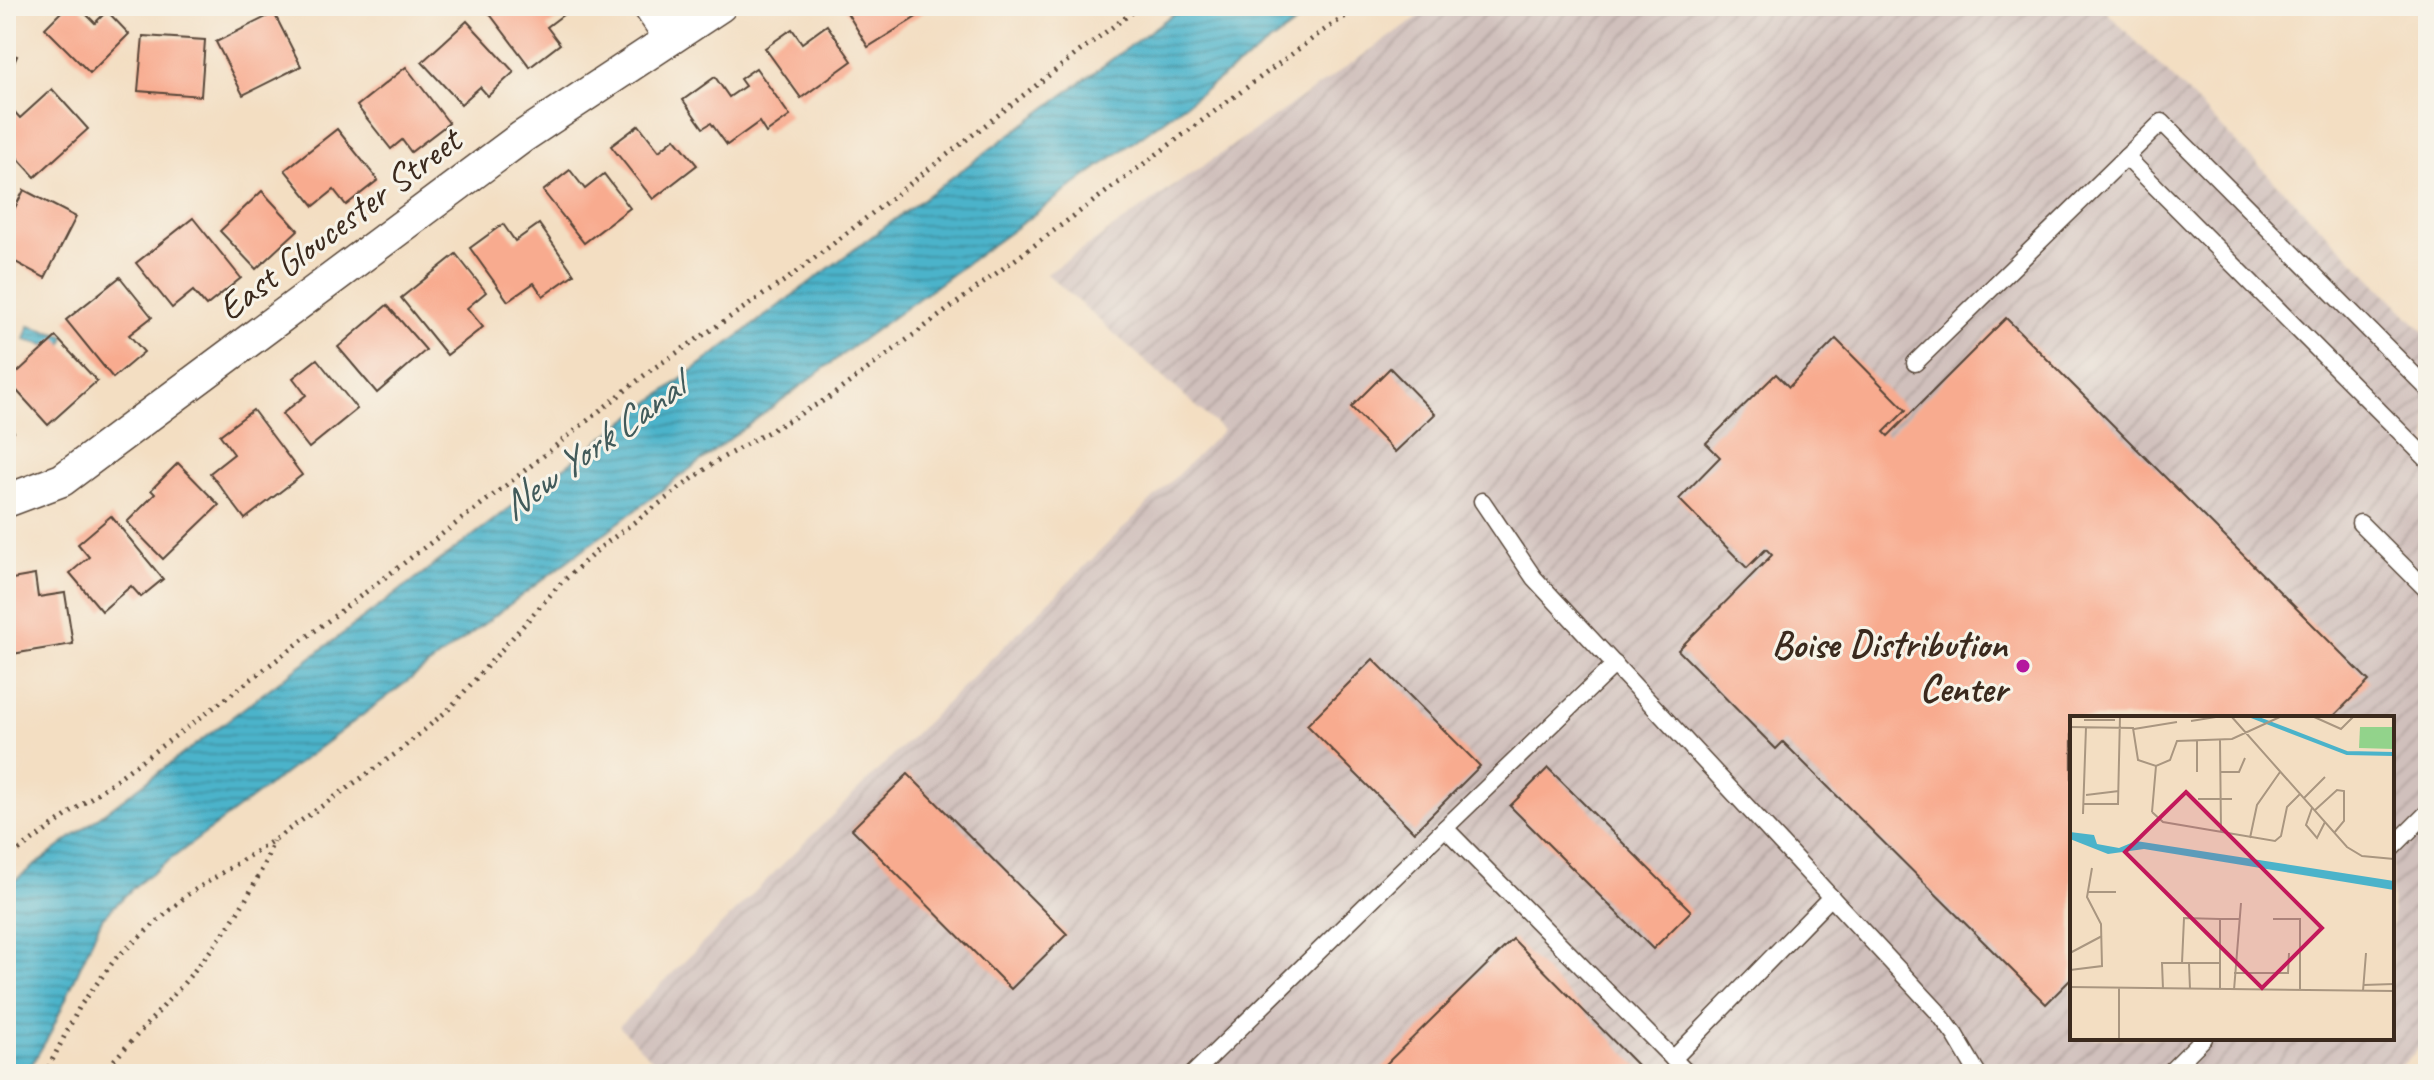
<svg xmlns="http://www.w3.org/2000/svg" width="2434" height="1080" font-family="Caveat,sans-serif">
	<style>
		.industrial { fill: url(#industrial-furrows); fill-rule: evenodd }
		.water { fill: url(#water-rules); stroke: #436e74; stroke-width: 2 }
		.building { fill: #f8ab8f }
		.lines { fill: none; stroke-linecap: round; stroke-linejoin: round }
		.service-casing { stroke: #574537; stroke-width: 19 }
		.minor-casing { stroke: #574537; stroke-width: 35 }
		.path { stroke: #574537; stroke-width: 5; stroke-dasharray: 2 6; stroke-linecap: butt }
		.service { stroke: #fff; stroke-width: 16 }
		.minor { stroke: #fff; stroke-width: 32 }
		.poi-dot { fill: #b5179e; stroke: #f7f3e8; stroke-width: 3 }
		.labels { text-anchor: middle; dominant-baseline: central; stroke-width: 6; stroke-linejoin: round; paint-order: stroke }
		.street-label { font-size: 38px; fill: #3b2a1e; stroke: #f7f3e8 }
		.poi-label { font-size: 38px; font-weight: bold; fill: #3b2a1e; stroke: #f7f3e8; text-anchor: end }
		.water-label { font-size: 40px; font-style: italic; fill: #415a5a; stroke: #f7f3e8 }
		.inset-river { fill: none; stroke: #4bb3ca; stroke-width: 4 }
		.inset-road { fill: none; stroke: #a99680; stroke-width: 2 }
		.view { fill: #c2185b; fill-opacity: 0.15; stroke: #c2185b; stroke-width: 4 }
		.inset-edge { fill: none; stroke: #3b2a1e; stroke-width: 4 }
	</style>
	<defs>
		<pattern id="industrial-furrows" width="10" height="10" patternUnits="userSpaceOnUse" patternTransform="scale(2)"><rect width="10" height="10" fill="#d0c0bc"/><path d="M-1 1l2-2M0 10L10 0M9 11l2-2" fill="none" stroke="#b4a5a1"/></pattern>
		<pattern id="water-rules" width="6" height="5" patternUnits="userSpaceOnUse" patternTransform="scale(2)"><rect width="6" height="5" fill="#4bb3ca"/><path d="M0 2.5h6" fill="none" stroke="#4092a3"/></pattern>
	</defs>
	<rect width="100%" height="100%" fill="#f7f3e8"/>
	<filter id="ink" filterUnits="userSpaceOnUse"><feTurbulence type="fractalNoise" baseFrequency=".0125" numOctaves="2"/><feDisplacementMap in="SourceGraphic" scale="16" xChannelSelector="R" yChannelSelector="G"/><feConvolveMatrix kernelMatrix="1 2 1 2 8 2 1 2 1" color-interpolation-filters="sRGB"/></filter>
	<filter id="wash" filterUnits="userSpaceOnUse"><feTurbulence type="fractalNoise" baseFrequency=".006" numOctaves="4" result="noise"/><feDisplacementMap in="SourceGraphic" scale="32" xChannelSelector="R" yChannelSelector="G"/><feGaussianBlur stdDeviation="1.8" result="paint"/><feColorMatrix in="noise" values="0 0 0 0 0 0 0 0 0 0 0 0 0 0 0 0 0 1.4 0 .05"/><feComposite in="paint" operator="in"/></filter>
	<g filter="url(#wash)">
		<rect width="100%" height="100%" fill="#f3dec2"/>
		<!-- industrial -->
		<path class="industrial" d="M1434,6H2101L2428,336V1039L2393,1074H666L619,1026L1223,430L1047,274ZM2072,718H2392V1038H2072Z"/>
		<!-- water -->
		<g class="water">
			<path d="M1184,6H1320L863,339L135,886L102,918L50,1034L26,1074H6V887L817,277Z"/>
			<path d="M29,326L65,336L61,349L25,340Z"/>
		</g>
		<g id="blocks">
			<!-- building -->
			<g class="building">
				<path d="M67,6H78L95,23L107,11L129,34L90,73L45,28Z"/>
				<path d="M498,6H565L568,11L547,27L560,44L530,67L489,13Z"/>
				<path d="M843,6H934L868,47Z"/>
				<path d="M274,13L301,66L243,95L216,42Z"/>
				<path d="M467,21L514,72L488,96L480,87L461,104L422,62Z"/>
				<path d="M827,25L852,61L801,98L765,48L792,29L802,43Z"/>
				<path d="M143,36L205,40L201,96L138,91Z"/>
				<path d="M6,52L17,56L6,81Z"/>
				<path d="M406,67L449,123L411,152L402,140L391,149L357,106Z"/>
				<path d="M756,68L790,116L766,133L759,122L727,145L711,123L703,128L683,100L715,77L729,97L745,86L740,79Z"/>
				<path d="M52,89L88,129L35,177L6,145V115L12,109L20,118Z"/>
				<path d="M639,125L659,151L675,138L697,165L653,199L611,146Z"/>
				<path d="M337,129L378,180L346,205L334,190L314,206L285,170Z"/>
				<path d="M570,170L585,189L604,174L630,208L584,243L543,191Z"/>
				<path d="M24,190L76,217L45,278L6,257V225Z"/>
				<path d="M262,191L298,230L256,269L220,231Z"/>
				<path d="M193,218L241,278L206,306L193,291L172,308L136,263Z"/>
				<path d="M503,224L515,241L539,224L574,274L543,296L534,283L508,301L470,248Z"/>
				<path d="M456,254L486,292L467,308L483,327L447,355L401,298Z"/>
				<path d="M120,277L152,317L129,335L144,352L113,378L66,320Z"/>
				<path d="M387,305L426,350L377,393L338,347Z"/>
				<path d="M2006,318L2369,681L2332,718H2072V978L2046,1004L1783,742L1776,749L1678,650L1772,555L1766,549L1747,568L1679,499L1720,457L1706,443L1776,374L1789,387L1836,339L1906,410L1884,432L1888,436Z"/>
				<path d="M56,337L97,381L48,425L8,381Z"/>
				<path d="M317,359L357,409L309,448L282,414L306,395L293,378Z"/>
				<path d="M1390,368L1435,414L1395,452L1351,407Z"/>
				<path d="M253,410L302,475L245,519L210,473L234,454L220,435Z"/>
				<path d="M6,415L14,432L6,436Z"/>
				<path d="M178,463L219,505L163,559L127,522L155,494L151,490Z"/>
				<path d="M111,516L163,579L141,597L131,586L102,611L70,573L89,557L78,544Z"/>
				<path d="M35,575L38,597L65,593L73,644L6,655V580Z"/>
				<path d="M1373,659L1480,766L1414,832L1307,725Z"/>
				<path d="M1548,768L1691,911L1653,949L1510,806Z"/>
				<path d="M908,774L1067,934L1011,989L852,829Z"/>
				<path d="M1513,939L1646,1074H1376Z"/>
			</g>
		</g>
	</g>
	<g filter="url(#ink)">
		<use href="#blocks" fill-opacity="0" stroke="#574537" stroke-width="2"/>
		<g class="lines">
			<defs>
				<g id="service">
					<path d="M2126,157L2428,460"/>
					<path d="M1915,363L2162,122L2428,389"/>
					<path d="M1482,501L1534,578L1937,1011L1955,1035L1978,1074"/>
					<path d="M2360,523L2428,591"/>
					<path d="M1615,664L1445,828L1688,1074"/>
					<path d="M2392,848L2428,812"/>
					<path d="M1673,1059L1831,897"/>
					<path d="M1193,1074L1445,828"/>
					<path d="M2168,1074L2204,1038"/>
				</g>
				<g id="minor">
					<path d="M649,6L670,37"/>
					<path d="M6,501L62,480L522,137L720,6"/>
				</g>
			</defs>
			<!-- service casing -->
			<use href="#service" class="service-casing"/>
			<!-- minor casing -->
			<use href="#minor" class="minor-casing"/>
			<!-- path -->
			<g class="path">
				<path d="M6,860L204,715L504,487L651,370L793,275L1084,48L1141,6"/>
				<path d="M45,1074L80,1006L116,958L187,895L274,840L398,752L449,709L560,584L601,547L715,462L830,397L1320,33L1361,6"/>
				<path d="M106,1074L115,1059C171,998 247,921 273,841"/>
			</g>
			<!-- service -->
			<use href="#service" class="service"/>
			<!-- minor -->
			<use href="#minor" class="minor"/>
		</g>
	</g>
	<!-- markers -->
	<circle class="poi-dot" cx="2023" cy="666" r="8"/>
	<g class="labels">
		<!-- street labels -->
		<g class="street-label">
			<text transform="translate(339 224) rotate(-37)">East Gloucester Street</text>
		</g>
		<!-- poi labels -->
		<g class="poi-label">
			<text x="2007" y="644">Boise Distribution<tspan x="2007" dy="44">Center</tspan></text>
		</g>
		<!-- water labels -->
		<g class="water-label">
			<text transform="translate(592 447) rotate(-36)">New York Canal</text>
		</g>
	</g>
	<!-- overview -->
	<g transform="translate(2070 716)">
		<rect width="324" height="324" fill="#f3dec2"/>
		<path d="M290,11H324V33L289,32Z" fill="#92d38b"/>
		<path d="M0,116L24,119L27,128L49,132L66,125L324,165V174L74,133L38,138L0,123Z" fill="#4bb3ca"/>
		<path class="inset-river" d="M181,0L277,37L324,38"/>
		<path class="inset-road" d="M161,0L277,131L292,140L324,143M242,0L271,13L284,0M14,4H45M121,5L152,0M0,11L63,12L68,44L86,50L100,44L107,25L162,23L212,0M64,13L107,6M150,24L151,115M127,56V24M150,56H169L175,42M16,79L49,75M234,82L255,61M128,83H162M14,88H48L50,0M242,92L236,109L247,122L255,106M244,95L267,74L274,75V105L264,117M82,96L93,106L205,125L211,120L217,91L230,78M82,96L86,50M13,98L16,11M180,122L187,89L210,56M17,176H46M203,203H230V275M0,237L32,220M112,247L114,202L150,203M119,247L120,273M0,254L32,250L31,208L17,181L22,152M164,257H218L219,237M293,269L324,268M0,271L324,275M93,273L92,247H150M150,274V203H169M164,274L171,187M293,275L296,237M49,324V272"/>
		<path class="view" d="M116,76L252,212L192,272L55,136Z"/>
		<rect width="324" height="324" class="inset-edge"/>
	</g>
	<!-- margin -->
	<rect width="2434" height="1080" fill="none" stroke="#f7f3e8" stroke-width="32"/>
</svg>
